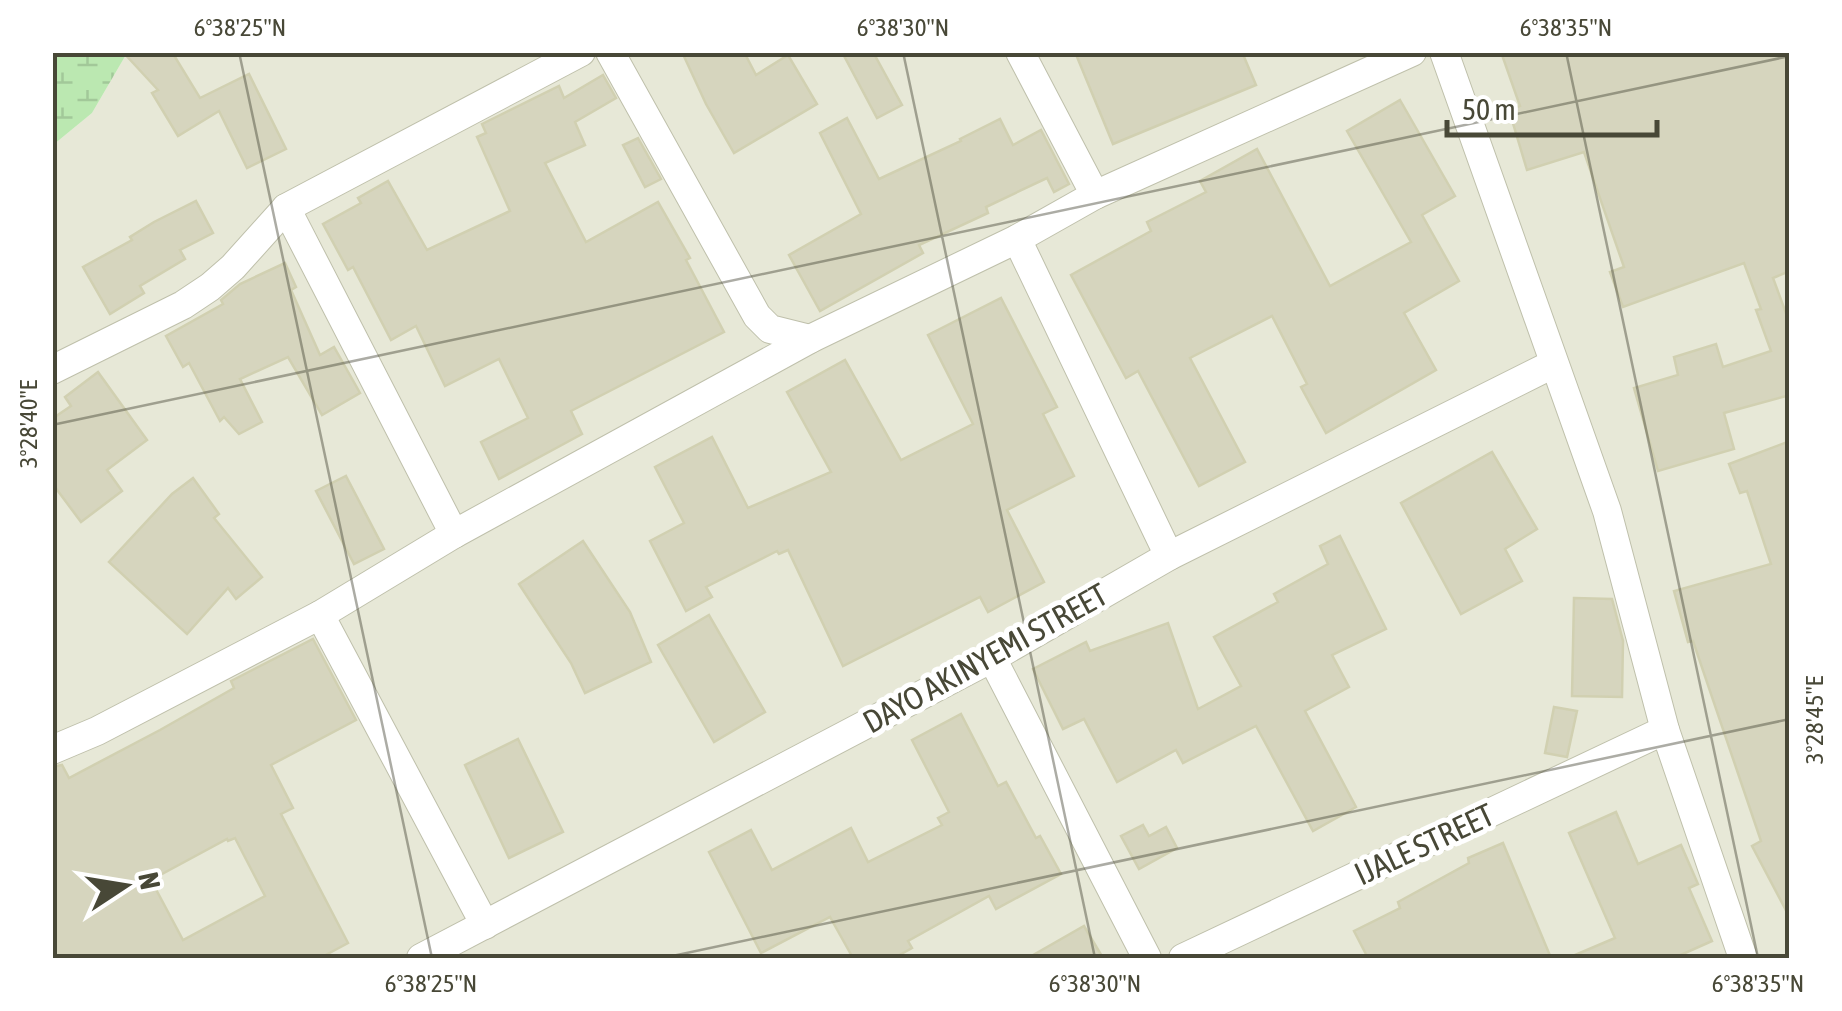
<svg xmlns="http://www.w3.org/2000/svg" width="1842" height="1011" font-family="'Asap Condensed',sans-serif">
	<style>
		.residential { fill: #e7e8d7 }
		.wetland { fill: url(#wetland-marsh) }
		.building { fill: #d6d5be; stroke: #d1d0b1; stroke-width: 2.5; fill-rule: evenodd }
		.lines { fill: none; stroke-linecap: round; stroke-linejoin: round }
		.minor-casing { stroke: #bfc0ab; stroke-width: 30 }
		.minor { stroke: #fff; stroke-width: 28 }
		.ticks { fill: none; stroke: #484837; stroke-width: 2.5; stroke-opacity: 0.45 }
		.labels { text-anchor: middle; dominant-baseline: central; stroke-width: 10; stroke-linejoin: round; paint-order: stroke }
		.street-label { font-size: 32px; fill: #484837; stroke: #fff }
		.neatline { fill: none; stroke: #484837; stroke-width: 4 }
		.ticks-label { font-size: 25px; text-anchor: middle; fill: #484837 }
	</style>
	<defs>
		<pattern id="wetland-marsh" width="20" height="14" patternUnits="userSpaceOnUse" patternTransform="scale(2.5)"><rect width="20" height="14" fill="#bbe8b1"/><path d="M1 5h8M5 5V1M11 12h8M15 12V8" fill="none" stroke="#a2c899"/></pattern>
	</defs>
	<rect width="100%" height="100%" fill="#f3f4e9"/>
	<!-- residential -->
	<path class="residential" d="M127,53H1789V958H53V145L92,113Z"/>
	<!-- wetland -->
	<path class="wetland" d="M53,53H127L92,113L53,145Z"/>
	<!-- building -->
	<g class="building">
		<path d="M123,52H172L200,98L249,74L286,149L247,168L219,111L178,136L152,93L158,90Z"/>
		<path d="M682,52H744L756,75L788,55L817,104L734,153L706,104Z"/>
		<path d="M842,52H873L902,105L877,118Z"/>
		<path d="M1075,52H1242L1256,85L1113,144Z"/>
		<path d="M1501,52H1786L1790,65V271L1773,278L1790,324V395L1724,413L1734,449L1658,471L1634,388L1678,375L1674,357L1716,344L1723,367L1771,351L1756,310L1761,309L1744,263L1623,307L1610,272L1624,267L1584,152L1527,170L1509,110L1520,106Z"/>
		<path d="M603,75L616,98L575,122L585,145L545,163L586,242L658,202L690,258L686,260L724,332L571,411L582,434L499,479L481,442L528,418L499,359L445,386L416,326L391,340L353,267L348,270L323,224L361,203L358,198L388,181L427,250L510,211L477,137L486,133L482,124L559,86L564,98Z"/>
		<path d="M1400,100L1455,196L1422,215L1459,281L1404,313L1436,370L1326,433L1301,387L1307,384L1272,316L1190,358L1245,462L1199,486L1138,371L1126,378L1071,275L1151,231L1147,222L1206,192L1200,181L1257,149L1330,286L1411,242L1347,131Z"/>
		<path d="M847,118L879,179L961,141L960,139L1000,119L1013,145L1041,130L1069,184L1054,192L1047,178L986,207L988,213L919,245L923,253L820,311L789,255L861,214L820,133Z"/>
		<path d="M638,138L661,179L645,187L623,145Z"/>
		<path d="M196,201L213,233L180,250L185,259L140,286L144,293L110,314L83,267L132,240L130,237L154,222Z"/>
		<path d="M285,263L296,287L291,290L320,355L334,347L360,393L322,415L288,357L240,379L262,422L239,434L224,417L220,421L189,363L183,367L166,336L223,304L221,300L240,284Z"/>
		<path d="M1001,298L1057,407L1043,414L1074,476L1007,510L1044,582L988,612L980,597L843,666L788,550L779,554L777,551L706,587L712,597L686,611L650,541L684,523L655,467L712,437L748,508L831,472L787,392L845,360L901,460L973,424L928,335Z"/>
		<path d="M98,372L147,440L107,470L122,491L81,522L52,483V419L71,406L65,397Z"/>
		<path d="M1790,441V918L1752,846L1761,841L1693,641L1688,642L1674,591L1771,564L1747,491L1740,493L1729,464Z"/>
		<path d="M1492,452L1537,529L1505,549L1522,581L1461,614L1401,503Z"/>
		<path d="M346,476L384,549L354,564L316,491Z"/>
		<path d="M193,478L219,514L214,518L262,577L236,599L228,588L187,634L109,562L172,494Z"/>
		<path d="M1340,536L1386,629L1332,655L1349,687L1305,711L1356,807L1313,831L1256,726L1183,763L1176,750L1117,782L1084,719L1063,729L1033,669L1086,642L1090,651L1168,623L1198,709L1241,686L1214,637L1278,602L1274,594L1328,564L1320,546Z"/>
		<path d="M583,541L630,612L651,662L585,693L571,663L519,584Z"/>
		<path d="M1574,598L1612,599L1623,641L1622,697L1572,696Z"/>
		<path d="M709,615L765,712L714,742L658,645Z"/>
		<path d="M313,639L356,720L271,765L293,808L281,814L348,943L320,958H52V767L62,765L69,778L160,730L234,688L231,681ZM235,838L265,896L183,940L151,880L227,839L228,841Z"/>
		<path d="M1554,707L1577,711L1567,757L1545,753Z"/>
		<path d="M961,714L998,786L1006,782L1036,838L1040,836L1061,874L996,909L989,896L908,941L912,948L894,958H853L830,917L761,953L709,852L751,830L772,870L851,828L868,862L942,825L938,818L949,812L912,740Z"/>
		<path d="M518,739L563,832L509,858L465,765Z"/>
		<path d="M1616,812L1638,864L1681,845L1698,884L1689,888L1712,941L1674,958H1568L1615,938L1569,833Z"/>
		<path d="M1143,825L1149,836L1166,827L1177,848L1139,869L1121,836Z"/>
		<path d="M1503,843L1551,958H1368L1354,931L1400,908L1398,902L1469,863L1468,858Z"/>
		<path d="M1084,926L1103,958H1028Z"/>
	</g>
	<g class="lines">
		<defs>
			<g id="minor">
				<path d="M610,52L757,316L770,329L810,339"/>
				<path d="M1020,52L1095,195"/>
				<path d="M1444,52L1607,511L1665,730L1743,958"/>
				<path d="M286,208L454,534"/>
				<path d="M1017,239L1169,556"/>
				<path d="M52,370L183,305L210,287L233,267L286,208L581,52"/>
				<path d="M320,615L485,925"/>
				<path d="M992,658L1147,958"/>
				<path d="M52,750L97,731L320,615L454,534L810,339L1017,239L1095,195L1412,52"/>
				<path d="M421,958L992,658L1169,556L1553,364"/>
				<path d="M1183,958L1665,730"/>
			</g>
		</defs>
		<!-- minor casing -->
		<use href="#minor" class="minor-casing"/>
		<!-- minor -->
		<use href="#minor" class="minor"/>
	</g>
	<!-- ticks -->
	<path class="ticks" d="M239,52L432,958M903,52L1095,958M1566,52L1758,958M52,425L1790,56M663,958L1790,719"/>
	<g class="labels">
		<!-- street labels -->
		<g class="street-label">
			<text transform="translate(985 658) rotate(-29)">DAYO AKINYEMI STREET</text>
			<text transform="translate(1424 844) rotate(-25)">IJALE STREET</text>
		</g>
	</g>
	<!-- border -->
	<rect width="1842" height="1011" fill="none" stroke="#ffffff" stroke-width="110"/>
	<!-- north arrow -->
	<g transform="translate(125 886) rotate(78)" stroke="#ffffff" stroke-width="8" paint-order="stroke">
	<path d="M0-8L18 38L0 25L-18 38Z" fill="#484837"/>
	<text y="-15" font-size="28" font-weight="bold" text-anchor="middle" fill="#484837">N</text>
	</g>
	<!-- scale -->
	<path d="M1447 120v15h210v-15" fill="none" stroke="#484837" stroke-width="5"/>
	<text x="1462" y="120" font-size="30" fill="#484837" stroke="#ffffff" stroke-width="8" paint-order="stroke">50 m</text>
	<rect x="55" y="55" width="1732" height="901" class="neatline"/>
	<g class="ticks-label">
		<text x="240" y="36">6°38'25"N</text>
		<text x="903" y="36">6°38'30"N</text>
		<text x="1566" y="36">6°38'35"N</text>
		<text transform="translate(28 424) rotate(-90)" y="9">3°28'40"E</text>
		<text transform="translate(1814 720) rotate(-90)" y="9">3°28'45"E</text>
		<text x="431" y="992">6°38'25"N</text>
		<text x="1095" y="992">6°38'30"N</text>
		<text x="1758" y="992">6°38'35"N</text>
	</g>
</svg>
